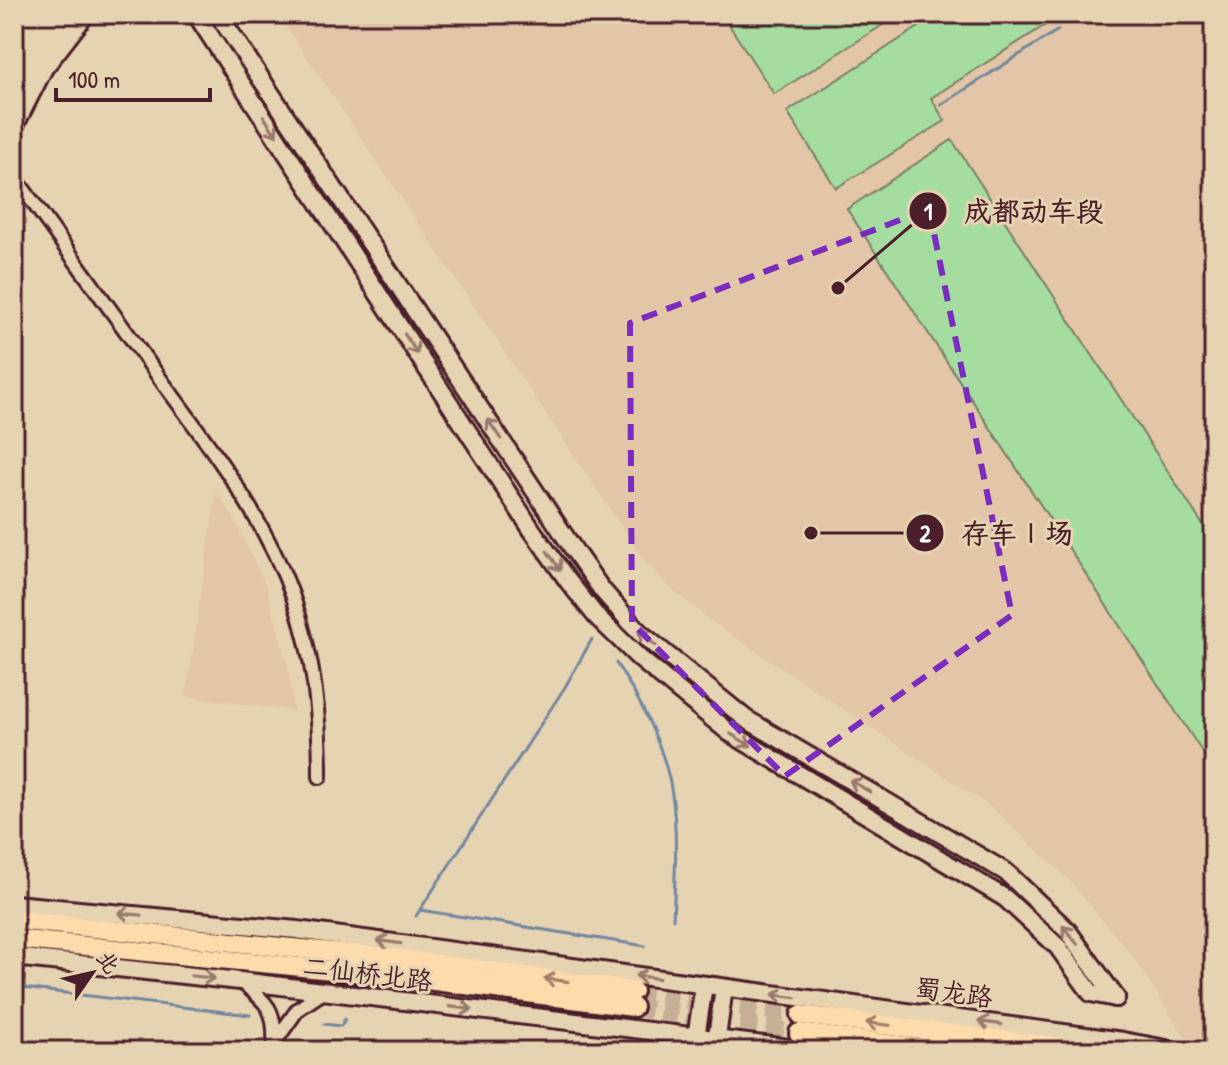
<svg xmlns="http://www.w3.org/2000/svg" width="1228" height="1065" font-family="'Patrick Hand','LXGW WenKai TC',sans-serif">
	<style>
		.built { fill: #e3c5a7 }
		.green { fill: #a5dda1; stroke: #787e66; stroke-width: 2 }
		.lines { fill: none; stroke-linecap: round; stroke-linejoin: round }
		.stream { stroke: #71879f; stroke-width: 3 }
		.primary-tunnel { stroke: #c7af96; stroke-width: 18; stroke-dasharray: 18 9; stroke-linecap: butt }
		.street-casing { stroke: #4a1f2b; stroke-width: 18 }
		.secondary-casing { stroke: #4a1f2b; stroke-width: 22 }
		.primary-casing { stroke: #4a1f2b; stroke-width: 24 }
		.street { stroke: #e6d3b1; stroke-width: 12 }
		.secondary { stroke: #e6d3b1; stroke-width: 16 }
		.primary { stroke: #fcdcab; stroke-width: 18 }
		.oneway { stroke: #98796e }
		.oneway2 { stroke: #a37e6b }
		.marked { fill: none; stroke: #7b2cbf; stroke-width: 6; stroke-dasharray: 16 10; stroke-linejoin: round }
		.labels { text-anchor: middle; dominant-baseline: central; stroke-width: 6; stroke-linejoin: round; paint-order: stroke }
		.street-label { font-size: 26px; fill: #4a1f2b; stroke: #e6d3b1 }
		.leader { fill: none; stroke: #4a1f2b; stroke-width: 3 }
		.callout-dot { fill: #4a1f2b; stroke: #e6d3b1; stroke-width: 3 }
		.mark-label { font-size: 24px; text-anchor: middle; font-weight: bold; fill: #fff }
		.callout-label { font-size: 28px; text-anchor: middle; font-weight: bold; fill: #4a1f2b; stroke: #e6d3b1; stroke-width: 6; stroke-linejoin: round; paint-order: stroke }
	</style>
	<rect width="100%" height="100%" fill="#e6d3b1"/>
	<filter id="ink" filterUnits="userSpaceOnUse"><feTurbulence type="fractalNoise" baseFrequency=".0125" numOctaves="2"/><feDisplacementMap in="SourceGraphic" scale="16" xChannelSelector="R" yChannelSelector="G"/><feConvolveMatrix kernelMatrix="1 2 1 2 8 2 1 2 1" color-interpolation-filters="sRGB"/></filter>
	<g filter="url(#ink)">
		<!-- built -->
		<g class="built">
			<path d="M278,14H1214V1051H1207L1198,1038H1186L1131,954L1067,878L991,807L711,621L678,595L646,563Z"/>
			<path d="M216,492L232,515L267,589L288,667L294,711L186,696Z"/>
		</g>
		<!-- green -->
		<g class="green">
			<path d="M722,14H900L774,94Z"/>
			<path d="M939,14H1045L1050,22L931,98L945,121L836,188L787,112Z"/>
			<path d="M952,140L1214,542V770L847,209Z"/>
		</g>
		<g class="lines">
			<!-- stream -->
			<g class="stream">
				<path d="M941,105L1058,30"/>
				<path d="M616,663C641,701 665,748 672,794C678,835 675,878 673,919"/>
				<path d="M420,910L645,946"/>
				<path d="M416,916L565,687L592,639"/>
				<path d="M14,987L250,1015"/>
				<path d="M324,1024L341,1026L345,1019"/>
			</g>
			<!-- primary-tunnel -->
			<g class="primary-tunnel">
				<path d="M633,991L801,1015"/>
				<path d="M633,1007L799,1033"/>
			</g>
			<defs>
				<g id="street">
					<path d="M14,176C64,246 114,315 164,384C213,450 265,519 293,597C314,657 320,714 320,777"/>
					<path d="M240,981C266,1002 276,1008 274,1043L298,1009L325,991"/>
				</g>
				<g id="secondary">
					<path d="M196,14L532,530L568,581L596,616L639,658L730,733L1005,898L1058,947L1091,993L1116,998"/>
					<path d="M218,14L578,556L602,590L639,632L746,719L1006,872L1067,930L1116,998"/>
					<path d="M14,42L33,14"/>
					<path d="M14,68L53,14"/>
					<path d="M14,93L36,56L68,14"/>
					<path d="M14,127L44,68L86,14"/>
					<path d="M14,904L297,930L1123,1041L1177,1051"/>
					<path d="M14,957L240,981L814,1051"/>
					<path d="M694,1051L704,985"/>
					<path d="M715,1051L724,988"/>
				</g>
				<g id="primary">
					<path d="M14,920L402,959L633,991"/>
					<path d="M14,939L404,977L633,1007"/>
					<path d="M801,1015L1094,1051"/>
					<path d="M799,1033L946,1051"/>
				</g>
			</defs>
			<!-- street casing -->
			<use href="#street" class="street-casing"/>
			<!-- secondary casing -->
			<use href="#secondary" class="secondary-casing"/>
			<!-- primary casing -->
			<use href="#primary" class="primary-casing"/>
			<!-- street -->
			<use href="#street" class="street"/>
			<!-- secondary -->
			<use href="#secondary" class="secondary"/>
			<!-- primary -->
			<use href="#primary" class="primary"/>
		</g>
		<!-- one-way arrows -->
		<defs><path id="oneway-shaft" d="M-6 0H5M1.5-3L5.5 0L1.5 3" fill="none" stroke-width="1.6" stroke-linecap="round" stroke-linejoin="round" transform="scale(2)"/></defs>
		<g class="oneway">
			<use href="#oneway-shaft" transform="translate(270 126) rotate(57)"/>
			<use href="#oneway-shaft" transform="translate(411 344) rotate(57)"/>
			<use href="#oneway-shaft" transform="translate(494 429) rotate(-124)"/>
			<use href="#oneway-shaft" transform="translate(554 561) rotate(55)"/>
			<use href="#oneway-shaft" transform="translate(647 638) rotate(-139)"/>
			<use href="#oneway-shaft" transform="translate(741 740) rotate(31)"/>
			<use href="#oneway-shaft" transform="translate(860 786) rotate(-150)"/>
			<use href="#oneway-shaft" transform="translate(130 914) rotate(-175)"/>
			<use href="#oneway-shaft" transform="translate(1070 935) rotate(-129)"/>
			<use href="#oneway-shaft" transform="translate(389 942) rotate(-172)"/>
			<use href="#oneway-shaft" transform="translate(203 977) rotate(6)"/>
			<use href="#oneway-shaft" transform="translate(647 977) rotate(-172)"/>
			<use href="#oneway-shaft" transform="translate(784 996) rotate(-172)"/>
			<use href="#oneway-shaft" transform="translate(461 1008) rotate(7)"/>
			<use href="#oneway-shaft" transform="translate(990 1023) rotate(-172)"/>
		</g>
		<g class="oneway2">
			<use href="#oneway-shaft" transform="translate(556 980) rotate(-172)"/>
			<use href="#oneway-shaft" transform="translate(878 1024) rotate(-173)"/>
		</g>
	</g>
	<!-- marked area -->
	<path class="marked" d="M929,209L1012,615L785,776L632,623L630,323Z"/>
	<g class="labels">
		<!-- street labels -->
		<g class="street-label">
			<text transform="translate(368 973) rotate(7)">二仙桥北路</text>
			<text transform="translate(954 992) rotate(8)">蜀龙路</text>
		</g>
	</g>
	<!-- callouts -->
	<path class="leader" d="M838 288L928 211M811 533L925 533"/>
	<g class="callout-dot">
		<circle cx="838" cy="288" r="8"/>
		<circle cx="811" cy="533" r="8"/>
		<circle cx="928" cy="211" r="20"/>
		<circle cx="925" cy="533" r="20"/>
	</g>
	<g class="mark-label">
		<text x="928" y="220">1</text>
		<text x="925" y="542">2</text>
	</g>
	<g class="callout-label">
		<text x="1034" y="221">成都动车段</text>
		<text x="1017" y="543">存车Ⅰ场</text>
	</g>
	<!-- margin -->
	<rect width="1228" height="1065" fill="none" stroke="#e6d3b1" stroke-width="48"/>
	<rect x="24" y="24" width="1180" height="1017" fill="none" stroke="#4a1f2b" stroke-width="3" filter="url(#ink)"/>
	<!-- north arrow -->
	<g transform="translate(92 973) rotate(56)" stroke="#e6d3b1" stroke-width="6" paint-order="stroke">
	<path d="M0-6L14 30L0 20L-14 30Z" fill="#4a1f2b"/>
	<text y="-12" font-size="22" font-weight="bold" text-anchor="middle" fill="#4a1f2b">北</text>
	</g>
	<!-- scale -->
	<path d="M56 88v12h154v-12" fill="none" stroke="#4a1f2b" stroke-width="4"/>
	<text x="68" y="88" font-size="24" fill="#4a1f2b" stroke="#e6d3b1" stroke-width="6" paint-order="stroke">100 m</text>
</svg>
